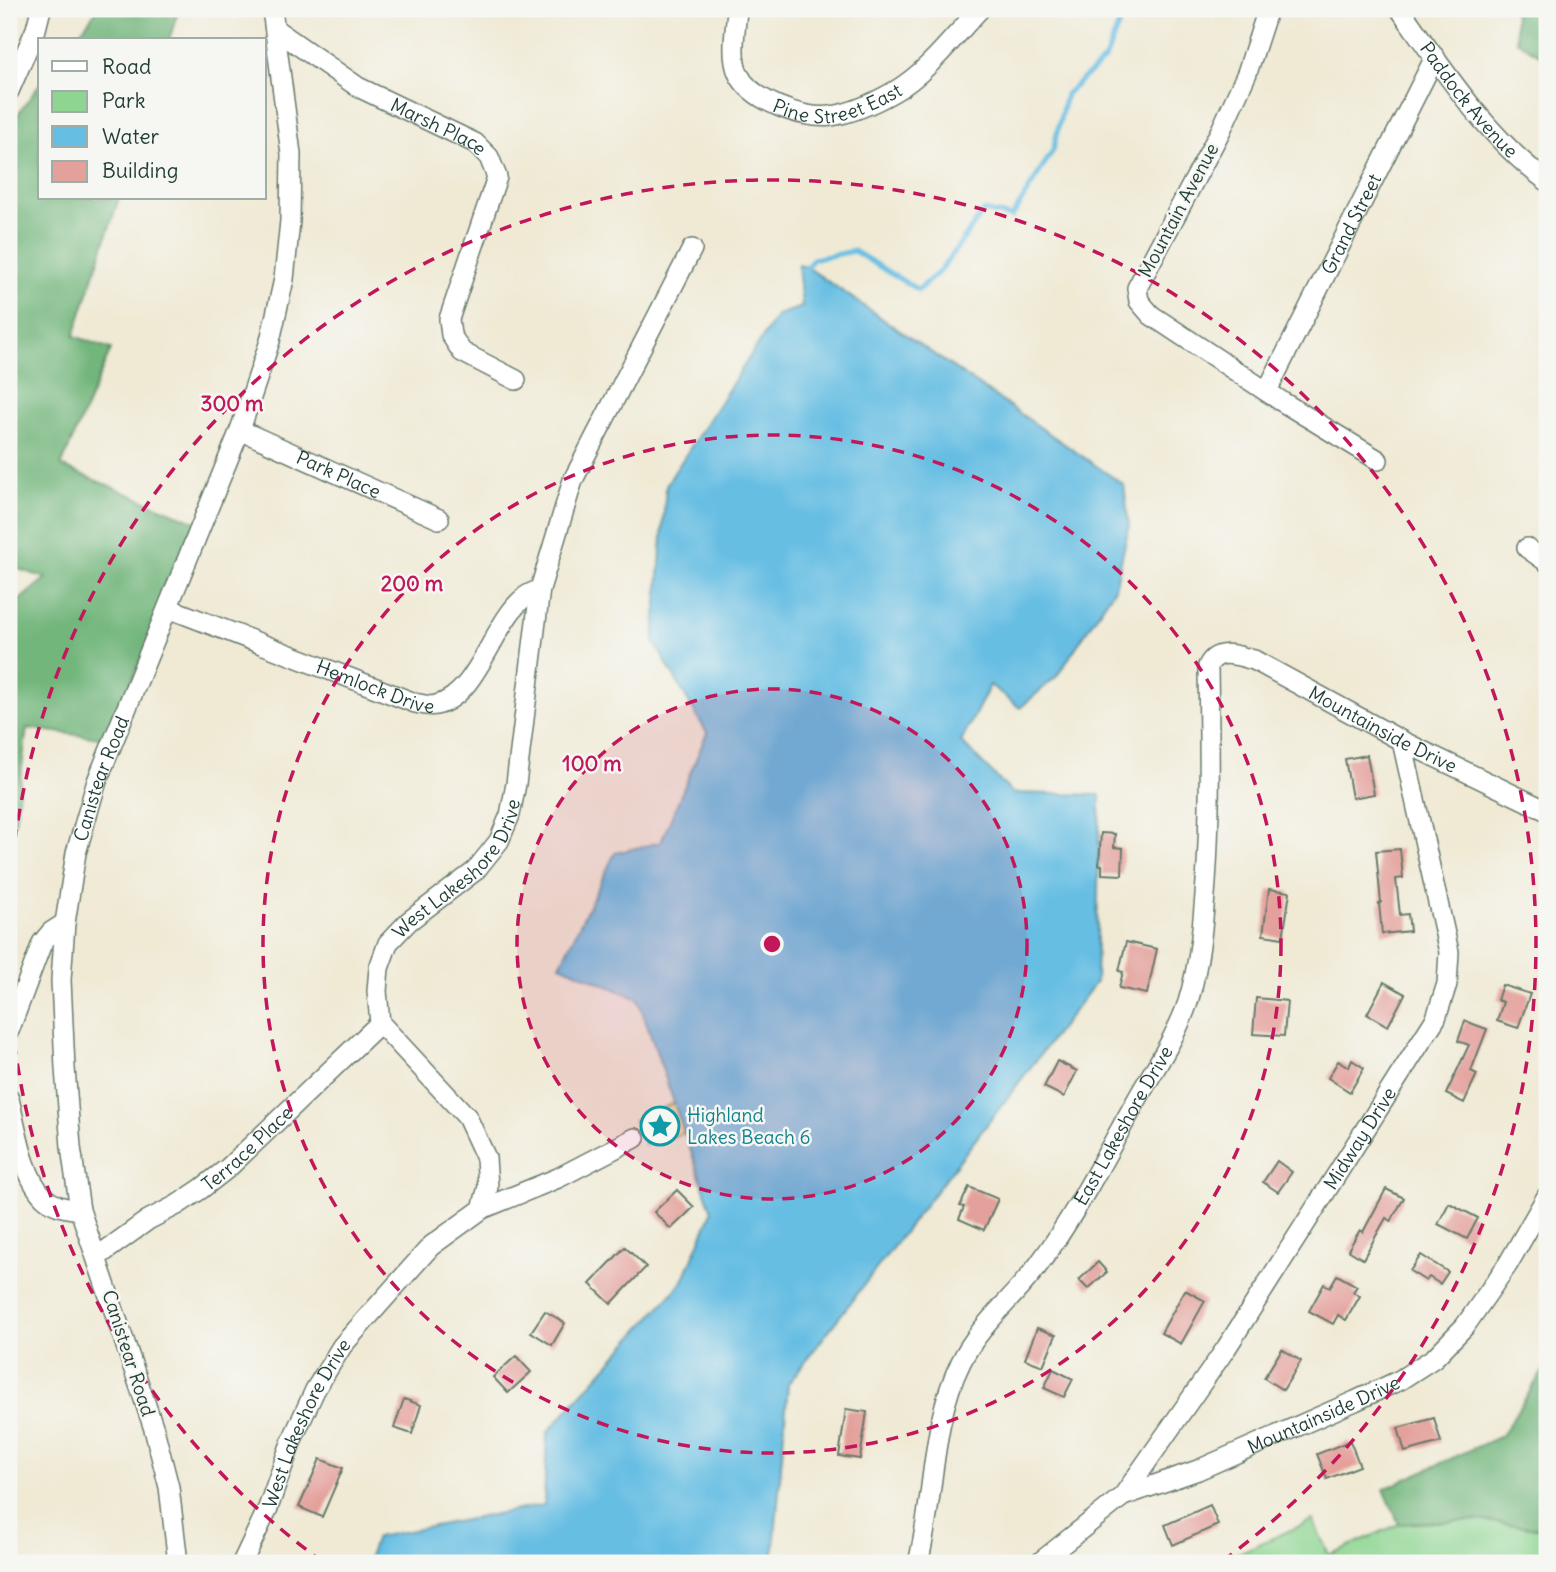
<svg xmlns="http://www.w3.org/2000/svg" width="1556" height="1572" font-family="Delius,sans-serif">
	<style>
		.green { fill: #8dd591; stroke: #568962; stroke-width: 2 }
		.forest { fill: #72b67b; stroke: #487a58; stroke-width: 2 }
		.sand { fill: #eeda9e; stroke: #868c69; stroke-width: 2 }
		.water { fill: #66bee3; stroke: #427e8c; stroke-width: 2 }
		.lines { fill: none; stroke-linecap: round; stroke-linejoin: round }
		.stream { stroke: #66bee3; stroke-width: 5 }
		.building { fill: #e4a09b }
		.minor-casing { stroke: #687a6c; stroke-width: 22 }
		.minor { stroke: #fff; stroke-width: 19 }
		.ring { fill: none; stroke: #c2185b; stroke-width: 3.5; stroke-dasharray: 12 9 }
		.labels { text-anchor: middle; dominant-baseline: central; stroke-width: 5; stroke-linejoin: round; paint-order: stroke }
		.street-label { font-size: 19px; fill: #1f3d34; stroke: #f6f6f2 }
		.culture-label { font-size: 19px; fill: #0d838f; stroke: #f6f6f2; text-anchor: start }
		.centre { fill: #c2185b; stroke: #f6f6f2; stroke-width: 3.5 }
		.ring-label { font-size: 21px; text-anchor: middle; font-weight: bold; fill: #c2185b; stroke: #f6f6f2; stroke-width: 5; stroke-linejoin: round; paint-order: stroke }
	</style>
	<rect width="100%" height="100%" fill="#f6f6f2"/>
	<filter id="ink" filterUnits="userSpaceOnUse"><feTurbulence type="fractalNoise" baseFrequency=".0143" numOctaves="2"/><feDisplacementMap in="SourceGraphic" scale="14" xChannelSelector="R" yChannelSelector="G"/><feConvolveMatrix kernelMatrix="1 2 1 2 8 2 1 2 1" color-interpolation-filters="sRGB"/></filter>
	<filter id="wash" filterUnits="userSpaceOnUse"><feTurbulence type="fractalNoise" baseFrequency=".00686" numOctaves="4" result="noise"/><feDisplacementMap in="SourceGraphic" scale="28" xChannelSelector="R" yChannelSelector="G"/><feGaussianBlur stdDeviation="1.57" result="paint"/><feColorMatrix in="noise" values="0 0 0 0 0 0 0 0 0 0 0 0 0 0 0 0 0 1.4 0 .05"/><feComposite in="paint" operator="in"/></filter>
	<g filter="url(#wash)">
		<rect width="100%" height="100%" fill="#f0ead5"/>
		<!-- green -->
		<path class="green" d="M1313,1520L1329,1555L1399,1524L1475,1520L1547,1529V1563H1216Z"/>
		<!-- forest -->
		<g class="forest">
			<path d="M98,9H179L169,40H74Z"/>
			<path d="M1514,9H1547V60L1517,41Z"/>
			<path d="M40,84V198H119L74,336L111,349L61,466L201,524L106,739L27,728L15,822L9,825V609L46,578L9,566V126Z"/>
			<path d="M1547,1365V1529L1475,1520L1399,1524L1384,1489L1501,1436Z"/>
		</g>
		<!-- sand -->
		<path class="sand" d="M674,1103L684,1133L645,1144L634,1120Z"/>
		<!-- water -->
		<path class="water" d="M798,265L807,267L1124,485L1129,526L1115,588L1057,676L1020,708L990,685L961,742L1012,793L1100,795L1096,982L788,1384L773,1561L765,1563H367L376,1537L544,1505L547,1433L683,1281L712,1212L638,999L560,965L615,853L661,842L707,733L654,642L666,485L777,315L802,307Z"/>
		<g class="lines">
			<!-- stream -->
			<path class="stream" d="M807,267L813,259L854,251L918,290L940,271L984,211L1012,217L1053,150L1066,94L1105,59L1120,21L1136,9"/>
		</g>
		<g id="blocks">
			<!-- building -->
			<g class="building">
				<path d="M1367,755L1374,794L1352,798L1345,759Z"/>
				<path d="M1101,833L1115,834L1114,847L1123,848L1122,875L1102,874V865H1099Z"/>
				<path d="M1400,849L1403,878L1396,879L1400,915L1408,914L1410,931L1382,934L1379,903H1381L1376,851Z"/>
				<path d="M1269,889L1290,892L1283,938L1263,935Z"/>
				<path d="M1126,942L1157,949L1147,994L1119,988L1123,972L1119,971Z"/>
				<path d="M1384,982L1405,994L1388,1026L1367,1014Z"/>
				<path d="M1502,985L1530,994L1518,1028L1497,1021L1503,1002L1497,1000Z"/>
				<path d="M1256,998L1287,1001L1284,1036L1253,1034Z"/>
				<path d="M1465,1021L1487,1029L1471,1071L1477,1074L1464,1103L1446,1094L1469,1045L1458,1041Z"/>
				<path d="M1352,1060L1364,1068L1350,1092L1328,1078L1338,1061L1349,1067Z"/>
				<path d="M1057,1061L1077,1071L1064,1097L1044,1087Z"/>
				<path d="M1277,1161L1292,1172L1278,1192L1263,1182Z"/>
				<path d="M969,1187L998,1199L984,1230L959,1219L964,1207L960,1206Z"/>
				<path d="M1386,1189L1404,1198L1391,1221L1386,1218L1363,1259L1348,1250L1360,1230L1363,1232Z"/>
				<path d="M677,1190L694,1207L671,1229L654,1212Z"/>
				<path d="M1449,1203L1478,1218L1467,1239L1438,1224Z"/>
				<path d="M625,1247L646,1267L611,1304L590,1284Z"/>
				<path d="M1421,1255L1448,1272L1440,1284L1429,1277L1426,1281L1410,1271Z"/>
				<path d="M1098,1262L1107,1272L1088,1289L1079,1280Z"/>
				<path d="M1337,1275L1357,1286L1353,1292L1360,1296L1346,1320L1338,1315L1333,1324L1309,1311L1324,1284L1330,1287Z"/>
				<path d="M1185,1290L1205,1301L1181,1344L1161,1333Z"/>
				<path d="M545,1311L565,1323L552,1345L531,1332Z"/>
				<path d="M1037,1328L1056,1335L1043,1366L1025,1359Z"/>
				<path d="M1282,1349L1301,1361L1283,1390L1264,1378Z"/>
				<path d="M516,1356L531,1372L508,1393L493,1377Z"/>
				<path d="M1053,1369L1073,1379L1064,1397L1044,1388Z"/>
				<path d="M404,1399L421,1405L412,1434L394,1428Z"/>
				<path d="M846,1409L867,1412L860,1459L839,1456Z"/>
				<path d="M1434,1418L1441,1442L1405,1452L1398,1428Z"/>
				<path d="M1350,1441L1360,1466L1327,1479L1317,1454Z"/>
				<path d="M320,1459L343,1468L322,1517L299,1507Z"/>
				<path d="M1210,1505L1218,1525L1173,1545L1165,1525Z"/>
			</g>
		</g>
	</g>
	<g filter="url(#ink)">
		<use href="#blocks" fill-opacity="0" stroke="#687a6c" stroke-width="2"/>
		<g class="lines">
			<defs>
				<g id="minor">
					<path id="s1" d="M737,9C736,28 730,55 738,73C750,100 802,120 831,116C852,113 876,102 895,91C927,73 955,35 980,9"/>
					<path d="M1268,9L1247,73L1221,130L1137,288L1139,301L1151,315L1281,401L1378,460"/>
					<path id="s2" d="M1400,9C1442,68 1488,139 1547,181"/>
					<path id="s3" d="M275,29L358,87L475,143L489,157L497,177L449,319L451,335L462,352L516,380"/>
					<path d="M9,91L36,29L41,9"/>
					<path id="s4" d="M1267,391L1435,57"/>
					<path id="s5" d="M240,430L439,519"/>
					<path d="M1527,548L1547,562"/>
					<path id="s6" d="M168,608L415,703C421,704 430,707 436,705C478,696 493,621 525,597C529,593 535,592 540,589"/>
					<path d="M9,1031L42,943L51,932L65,923"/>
					<path d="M9,1099C16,1127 23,1177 44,1197C54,1207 67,1208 80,1210"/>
					<path d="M482,1209L558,1178L635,1138"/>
					<path id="s7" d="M97,1257L148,1220L177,1205L201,1189L228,1168L380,1023"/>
					<path id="s8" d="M1123,1496L1227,1347L1436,1018L1447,984L1449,952L1402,741"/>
					<path id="s9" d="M178,1563L169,1487L154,1429L80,1210L71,1147L65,1068L61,980L65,923L76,853L97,781L240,430L270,341L284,279L290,221L291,154L272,9"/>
					<path id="s10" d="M242,1563L268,1508L292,1440L315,1390L342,1346L431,1246L482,1209L488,1187L486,1158L467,1117L380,1023L377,991L379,968L388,943L409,921L475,871L499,841L510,815L516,784L540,589L573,480L692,249"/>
					<path id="s11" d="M918,1563C935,1498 930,1424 961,1362C979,1325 1015,1297 1039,1264C1076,1214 1104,1158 1134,1105C1152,1072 1176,1038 1188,1002C1200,962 1203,923 1206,882C1211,810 1209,738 1208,666C1217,647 1238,656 1254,660L1402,741L1547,811"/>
					<path id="s12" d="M1039,1563L1123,1496L1198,1470L1355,1401L1400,1380L1434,1358L1465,1326L1508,1264L1547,1196"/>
				</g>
			</defs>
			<!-- minor casing -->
			<use href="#minor" class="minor-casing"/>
			<!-- minor -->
			<use href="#minor" class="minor"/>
		</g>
	</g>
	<!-- distance rings -->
	<circle cx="772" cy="944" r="255" fill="#c2185b" fill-opacity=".12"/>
	<g class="ring">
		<circle cx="772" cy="944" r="255"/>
		<circle cx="772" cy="944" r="509"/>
		<path d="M323 1562A764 764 0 0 1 9 984M9 904A764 764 0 1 1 1221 1562"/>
	</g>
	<!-- icons -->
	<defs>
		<symbol id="sight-ring" viewBox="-11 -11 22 22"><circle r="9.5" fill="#f6f6f2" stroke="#0f9aa8" stroke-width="1.5"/><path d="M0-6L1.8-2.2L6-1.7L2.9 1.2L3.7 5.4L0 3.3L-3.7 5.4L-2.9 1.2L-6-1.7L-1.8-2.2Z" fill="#0f9aa8"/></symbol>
	</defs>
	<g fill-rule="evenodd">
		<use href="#sight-ring" x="638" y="1104" width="44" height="44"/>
	</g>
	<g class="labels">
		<!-- street labels -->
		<g class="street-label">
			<text stroke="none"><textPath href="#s1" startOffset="180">Pine Street East</textPath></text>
			<text stroke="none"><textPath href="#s2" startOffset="114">Paddock Avenue</textPath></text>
			<text stroke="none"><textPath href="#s3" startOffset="191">Marsh Place</textPath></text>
			<text transform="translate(1178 210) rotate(-62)">Mountain Avenue</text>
			<text stroke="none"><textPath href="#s4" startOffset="187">Grand Street</textPath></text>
			<text stroke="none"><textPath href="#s5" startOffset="108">Park Place</textPath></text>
			<text stroke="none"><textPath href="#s6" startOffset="222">Hemlock Drive</textPath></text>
			<text stroke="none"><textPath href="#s11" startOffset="1169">Mountainside Drive</textPath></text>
			<text stroke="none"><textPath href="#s9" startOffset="805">Canistear Road</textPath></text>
			<text stroke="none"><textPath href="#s10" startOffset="847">West Lakeshore Drive</textPath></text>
			<text stroke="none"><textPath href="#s11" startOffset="494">East Lakeshore Drive</textPath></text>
			<text stroke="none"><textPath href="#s8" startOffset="429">Midway Drive</textPath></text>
			<text stroke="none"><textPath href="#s7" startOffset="186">Terrace Place</textPath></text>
			<text transform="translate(129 1353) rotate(72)">Canistear Road</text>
			<text stroke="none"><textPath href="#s12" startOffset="324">Mountainside Drive</textPath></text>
			<text stroke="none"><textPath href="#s10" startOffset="154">West Lakeshore Drive</textPath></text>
		</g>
		<!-- culture labels -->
		<g class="culture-label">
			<text x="687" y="1115">Highland<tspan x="687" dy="22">Lakes Beach 6</tspan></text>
		</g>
	</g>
	<circle cx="772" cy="944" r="10" class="centre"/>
	<g class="ring-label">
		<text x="232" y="411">300 m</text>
		<text x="412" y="591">200 m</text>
		<text x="592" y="771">100 m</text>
	</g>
	<!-- margin -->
	<rect width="1556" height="1572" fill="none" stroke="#f6f6f2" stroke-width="35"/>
	<!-- legend -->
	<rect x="38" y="38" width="228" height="161" fill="#f6f6f2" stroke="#a0aca6" stroke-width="2"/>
	<rect x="52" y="61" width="35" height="10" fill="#ffffff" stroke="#a0aca6" stroke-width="2"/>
	<text x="102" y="74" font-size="21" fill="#1f3d34">Road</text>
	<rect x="52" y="91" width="35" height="21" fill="#8dd591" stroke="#a0aca6" stroke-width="2"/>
	<text x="102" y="108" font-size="21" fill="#1f3d34">Park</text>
	<rect x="52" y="126" width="35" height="21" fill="#66bee3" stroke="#a0aca6" stroke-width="2"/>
	<text x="102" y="144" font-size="21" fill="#1f3d34">Water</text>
	<rect x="52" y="161" width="35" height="21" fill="#e4a09b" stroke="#a0aca6" stroke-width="2"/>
	<text x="102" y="178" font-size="21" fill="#1f3d34">Building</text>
</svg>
